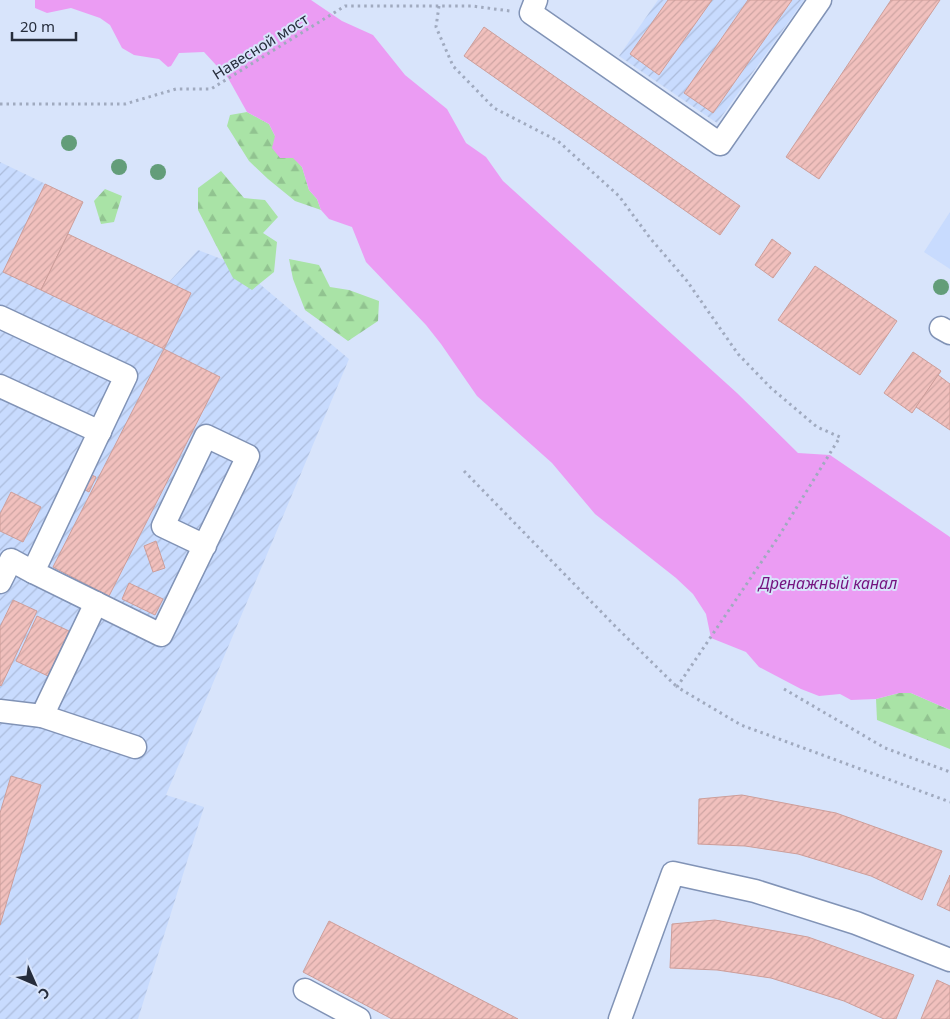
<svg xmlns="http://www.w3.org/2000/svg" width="950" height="1019" font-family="'Noto Sans',sans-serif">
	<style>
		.built { fill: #c8dbfe }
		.industrial { fill: url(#industrial-furrows) }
		.forest { fill: url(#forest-firs) }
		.water { fill: #eb9cf3 }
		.building { fill: url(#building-hatch); stroke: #cd9e9a }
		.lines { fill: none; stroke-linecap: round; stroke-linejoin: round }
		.minor-casing { stroke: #8193b6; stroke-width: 25 }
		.path { stroke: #a0aabf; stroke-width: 3; stroke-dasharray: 2.5 4; stroke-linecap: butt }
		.minor { stroke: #fff; stroke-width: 22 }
		.tree { fill: #639d79 }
		.labels { text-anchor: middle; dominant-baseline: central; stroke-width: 4; stroke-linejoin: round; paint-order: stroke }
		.street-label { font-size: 15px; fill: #262d3c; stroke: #d8e4fb }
		.water-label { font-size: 16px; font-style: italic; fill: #74137f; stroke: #d8e4fb }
	</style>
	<defs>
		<pattern id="industrial-furrows" width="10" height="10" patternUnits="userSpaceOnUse" patternTransform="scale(1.25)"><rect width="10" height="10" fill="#c8dbfe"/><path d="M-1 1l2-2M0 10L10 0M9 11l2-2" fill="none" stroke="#acbcdb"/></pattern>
		<pattern id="forest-firs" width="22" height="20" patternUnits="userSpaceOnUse" patternTransform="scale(1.25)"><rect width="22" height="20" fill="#a9e3a6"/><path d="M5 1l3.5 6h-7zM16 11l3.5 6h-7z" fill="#91c390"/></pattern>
		<pattern id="building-hatch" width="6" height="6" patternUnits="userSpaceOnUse" patternTransform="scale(1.25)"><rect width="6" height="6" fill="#f1c0bd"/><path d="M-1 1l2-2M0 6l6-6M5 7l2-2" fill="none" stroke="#cea5a3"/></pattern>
	</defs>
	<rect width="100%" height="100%" fill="#d8e4fb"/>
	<!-- built -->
	<path class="built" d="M950,212V269L924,252Z"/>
	<!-- industrial -->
	<g class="industrial">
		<path d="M658,0H804L717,123L619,56Z"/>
		<path d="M0,162L83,202L68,234L169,282L198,250L237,265L349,359L166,795L204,807L138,1019H0Z"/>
	</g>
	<!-- forest -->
	<g class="forest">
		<path d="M247,112L269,124L275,136L302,167L309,190L317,199L321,210L295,201L268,179L249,161L227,126L230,115Z"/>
		<path d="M221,171L244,198L265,200L278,217L263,233L277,242L274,272L252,290L233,278L198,210V188Z"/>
		<path d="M105,189L122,196L114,222L101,224L94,201Z"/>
		<path d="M289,259L319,265L330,287L349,290L379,301L378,321L348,341L305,310L293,279Z"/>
		<path d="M899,693H911L950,710V749L877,720L876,699Z"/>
	</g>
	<!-- water -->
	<path class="water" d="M35,0H311L342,21L373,35L405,75L447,109L466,143L486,157L503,181L737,393L798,453L830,455L950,537V710L911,693H899L876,699L851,700L840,694L819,696L801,689L759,667L746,652L711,638L706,614L693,594L676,578L595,514L552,463L477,396L441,344L426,325L366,262L352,227L329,219L321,210L317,199L309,190L302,167L293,158H280L272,148L275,136L269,124L247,112L228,78L204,52L179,53L171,66L168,67L159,59L134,55L122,48L110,25L100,18L71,8L47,13L35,8Z"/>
	<!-- building -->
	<g class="building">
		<path d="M668,0H712L659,75L630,54Z"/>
		<path d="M748,0H792L713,113L684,93Z"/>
		<path d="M891,0H940L819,179L786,157Z"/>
		<path d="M484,27L740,206L720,235L464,56Z"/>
		<path d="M45,184L83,202L41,290L3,272Z"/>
		<path d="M68,234L191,293L164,349L41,290Z"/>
		<path d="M772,239L791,253L773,278L755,265Z"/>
		<path d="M815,266L897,321L860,375L778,320Z"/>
		<path d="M164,349L220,377L109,596L53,567Z"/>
		<path d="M913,352L941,371L912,413L884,393Z"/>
		<path d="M938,375L950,384V430L916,407Z"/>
		<path d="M88,473L96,477L89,492L81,488Z"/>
		<path d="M11,492L41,507L23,542L0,531V514Z"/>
		<path d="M156,541L165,568L153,572L144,546Z"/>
		<path d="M129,583L163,599L155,615L122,599Z"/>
		<path d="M13,600L37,611L1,686L0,685V627Z"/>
		<path d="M37,616L69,631L48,676L16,661Z"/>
		<path d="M11,776L41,785L0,925V813Z"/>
		<path d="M742,795L836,813L942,851L922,900L871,876L798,854L745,846L698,844L699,799Z"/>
		<path d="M950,875V911L937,905Z"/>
		<path d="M715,920L808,937L914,975L896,1019H884L844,1001L771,978L717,970L670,968L672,924Z"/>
		<path d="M329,921L518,1019H392L303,972Z"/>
		<path d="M937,980L950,986V1019H921Z"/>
	</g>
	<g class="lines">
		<defs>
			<g id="minor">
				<path d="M536,0L531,13L720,144L820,0"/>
				<path d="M0,317L126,376L33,572L161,635L248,456L206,436L163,526L205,546"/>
				<path d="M941,328L950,333"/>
				<path d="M0,386L100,432"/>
				<path d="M0,582L11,560L33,572"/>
				<path d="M0,711L42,716L135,747"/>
				<path d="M42,716L96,603"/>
				<path d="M305,990L359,1019"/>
				<path d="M620,1019L673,873L755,891L856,923L950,960"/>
			</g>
		</defs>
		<!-- minor casing -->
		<use href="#minor" class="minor-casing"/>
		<!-- path -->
		<g class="path">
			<path d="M439,6L436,27L453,66L494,108L558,141L619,196L650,238L687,281L738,354L771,388L817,427L840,437L779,536L677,687L741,725L950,802"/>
			<path d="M0,104H125L176,89H211L345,6H472L510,11"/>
			<path d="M464,471L616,627L677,687"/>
			<path d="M784,689L885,748L950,772"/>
		</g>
		<!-- minor -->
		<use href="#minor" class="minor"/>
	</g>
	<!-- trees -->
	<g class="tree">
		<circle cx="69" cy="143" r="8"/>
		<circle cx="119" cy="167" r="8"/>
		<circle cx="158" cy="172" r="8"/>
		<circle cx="941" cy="287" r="8"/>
	</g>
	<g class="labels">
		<!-- street labels -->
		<g class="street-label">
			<text transform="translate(260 46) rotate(-32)">Навесной мост</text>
		</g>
		<!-- water labels -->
		<g class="water-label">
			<text x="828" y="583">Дренажный канал</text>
		</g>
	</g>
	<!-- north arrow -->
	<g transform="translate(35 984) rotate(135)" stroke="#d8e4fb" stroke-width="4" paint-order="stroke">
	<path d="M0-4L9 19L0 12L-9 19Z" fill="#262d3c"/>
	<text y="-8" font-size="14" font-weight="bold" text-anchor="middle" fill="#262d3c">С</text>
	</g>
	<!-- scale -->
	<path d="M12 32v8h64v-8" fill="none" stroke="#262d3c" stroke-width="2.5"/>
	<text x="20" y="32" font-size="15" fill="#262d3c" stroke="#d8e4fb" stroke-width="4" paint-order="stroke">20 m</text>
</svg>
